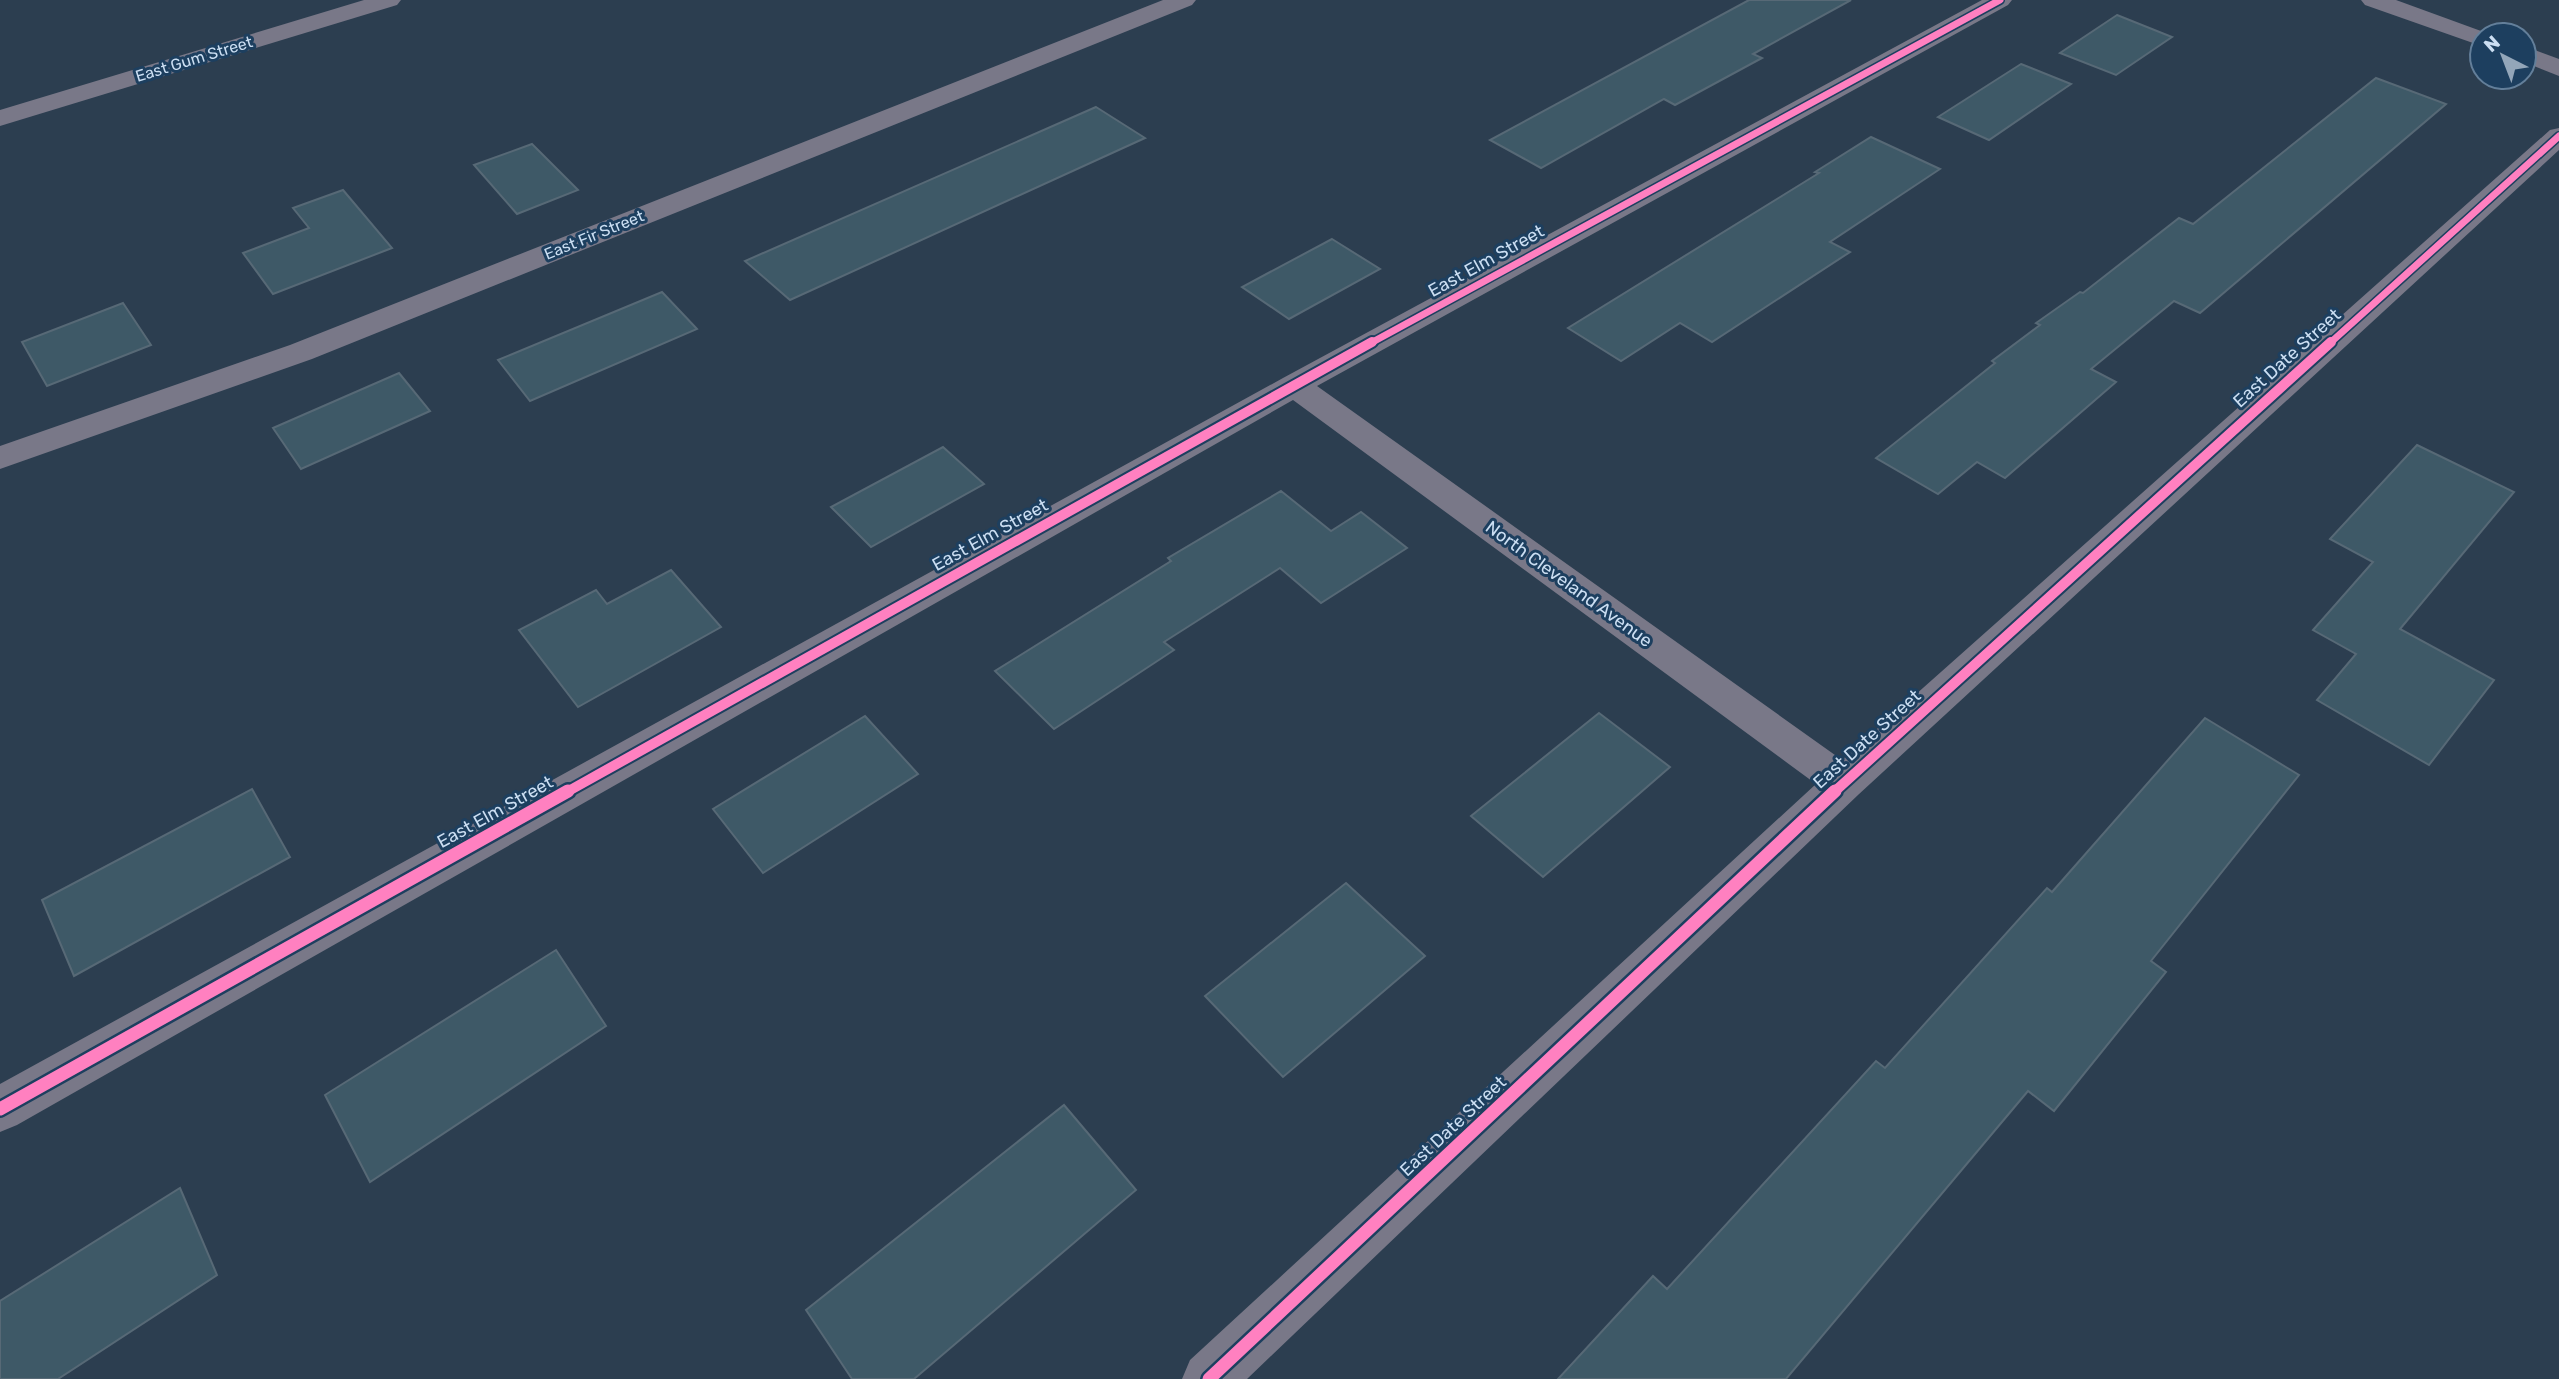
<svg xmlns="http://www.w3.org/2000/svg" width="2559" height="1379" font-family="Rubik,sans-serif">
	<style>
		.building { fill: #3e5967; stroke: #576976; stroke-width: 2 }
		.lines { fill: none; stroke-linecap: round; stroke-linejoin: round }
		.minor { fill: #797888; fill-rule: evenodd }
		.cycleway-far2-casing { stroke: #1d3f5f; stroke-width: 10 }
		.cycleway-far1-casing { stroke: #1d3f5f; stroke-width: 14 }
		.cycleway-casing { stroke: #1d3f5f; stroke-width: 18 }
		.cycleway-far2 { stroke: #ff80c0; stroke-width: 7 }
		.cycleway-far1 { stroke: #ff80c0; stroke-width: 10 }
		.cycleway { stroke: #ff80c0; stroke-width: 13 }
		.labels { text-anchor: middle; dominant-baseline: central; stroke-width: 6; stroke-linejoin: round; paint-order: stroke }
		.far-street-label { font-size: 16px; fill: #cbdef2; stroke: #1d3f5f }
		.street-label { font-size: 18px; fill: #cbdef2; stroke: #1d3f5f }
	</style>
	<rect width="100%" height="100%" fill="#2c3e50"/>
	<!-- building -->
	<g class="building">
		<path d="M1749,0H1851L1753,54L1762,58L1675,105L1664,99L1541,168L1490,140Z"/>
		<path d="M2117,15L2172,37L2116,75L2060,53Z"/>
		<path d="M2021,64L2071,84L1989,140L1938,117Z"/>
		<path d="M2376,78L2446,104L2200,313L2174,301L2091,369L2116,382L2005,478L1977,462L1938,494L1876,458L1995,363L1992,361L2040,325L2036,323L2080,292L2083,293L2179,218L2193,224Z"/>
		<path d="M1096,107L1145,138L790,300L745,261Z"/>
		<path d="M1871,137L1940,169L1830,242L1850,252L1712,342L1680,323L1621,361L1568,328L1819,173L1815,172Z"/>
		<path d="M532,144L578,190L517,214L474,165Z"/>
		<path d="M343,190L392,248L273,294L243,253L309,228L293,208Z"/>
		<path d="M1332,239L1380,269L1289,319L1242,287Z"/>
		<path d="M662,292L697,329L530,401L498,360Z"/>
		<path d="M123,303L151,345L47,386L22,342Z"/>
		<path d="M399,373L430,411L301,469L273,428Z"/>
		<path d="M2417,445L2514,492L2400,629L2494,680L2429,765L2317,700L2356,654L2313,630L2373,562L2330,539Z"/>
		<path d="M943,447L984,484L871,547L831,507Z"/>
		<path d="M1281,491L1331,531L1361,512L1407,548L1321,603L1280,568L1164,642L1174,650L1054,729L995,671L1171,561L1168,558Z"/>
		<path d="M671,570L721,627L578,707L519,630L596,590L607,604Z"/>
		<path d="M1599,713L1670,767L1543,877L1471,816Z"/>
		<path d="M865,716L918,774L763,873L713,809Z"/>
		<path d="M2205,718L2299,775L2151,961L2166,972L2054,1111L2028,1091L1786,1379H1558L1653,1276L1667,1289L1876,1061L1885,1068L2047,888L2052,892Z"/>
		<path d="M252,789L290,857L74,976L42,900Z"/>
		<path d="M1346,883L1425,956L1283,1077L1205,996Z"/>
		<path d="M556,950L606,1026L370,1182L325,1095Z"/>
		<path d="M1064,1105L1136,1190L914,1379H852L806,1310Z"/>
		<path d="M180,1188L217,1275L58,1379H0V1301Z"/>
	</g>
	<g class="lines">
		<!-- minor -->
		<g class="minor">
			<path d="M364,0H401L397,5L0,126V110Z"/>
			<path d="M1163,0H1196L1192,5L312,359L0,469V446L290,345Z"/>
			<path d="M1982,0H2012L2008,5L1317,386L1842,760L2550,130L2559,128V150L1858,795L1247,1379H1182L1190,1360L1816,784L1293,400L17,1125L0,1132V1084L1283,378Z"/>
			<path d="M2361,0H2396L2492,35H2482V45L2473,43L2365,5Z"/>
			<path d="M2524,46L2559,59V76L2524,62Z"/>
		</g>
		<defs>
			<g id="cycleway-far2">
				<path d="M1369,344L2000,0"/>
				<path d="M2329,344L2559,136"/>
			</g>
			<g id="cycleway-far1">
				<path d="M565,793L1372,342"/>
				<path d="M1833,793L2331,342"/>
			</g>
			<g id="cycleway">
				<path d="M0,1109L568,791"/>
				<path d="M1209,1379L1835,791"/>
			</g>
		</defs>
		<!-- cycleway-far2 casing -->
		<use href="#cycleway-far2" class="cycleway-far2-casing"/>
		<!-- cycleway-far1 casing -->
		<use href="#cycleway-far1" class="cycleway-far1-casing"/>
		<!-- cycleway casing -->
		<use href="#cycleway" class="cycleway-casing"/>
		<!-- cycleway-far2 -->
		<use href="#cycleway-far2" class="cycleway-far2"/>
		<!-- cycleway-far1 -->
		<use href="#cycleway-far1" class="cycleway-far1"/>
		<!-- cycleway -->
		<use href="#cycleway" class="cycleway"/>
	</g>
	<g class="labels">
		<!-- far-street labels -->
		<g class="far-street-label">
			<text transform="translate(194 59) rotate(-17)">East Gum Street</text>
			<text transform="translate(594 235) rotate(-22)">East Fir Street</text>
		</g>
		<!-- street labels -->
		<g class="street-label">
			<text transform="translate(1486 261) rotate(-29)">East Elm Street</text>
			<text transform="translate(2287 358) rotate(-42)">East Date Street</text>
			<text transform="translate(990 535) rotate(-29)">East Elm Street</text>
			<text transform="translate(1569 584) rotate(36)">North Cleveland Avenue</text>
			<text transform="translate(1867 739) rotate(-42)">East Date Street</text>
			<text transform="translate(495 812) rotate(-29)">East Elm Street</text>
			<text transform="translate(1453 1126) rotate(-43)">East Date Street</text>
		</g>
	</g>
	<!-- north arrow -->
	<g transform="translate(2503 56) rotate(318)"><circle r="33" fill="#1d3f5f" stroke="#637f9a" stroke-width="2"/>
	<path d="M0-5L12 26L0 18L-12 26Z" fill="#93a6b9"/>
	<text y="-10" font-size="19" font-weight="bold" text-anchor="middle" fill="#cbdef2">N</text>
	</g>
</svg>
